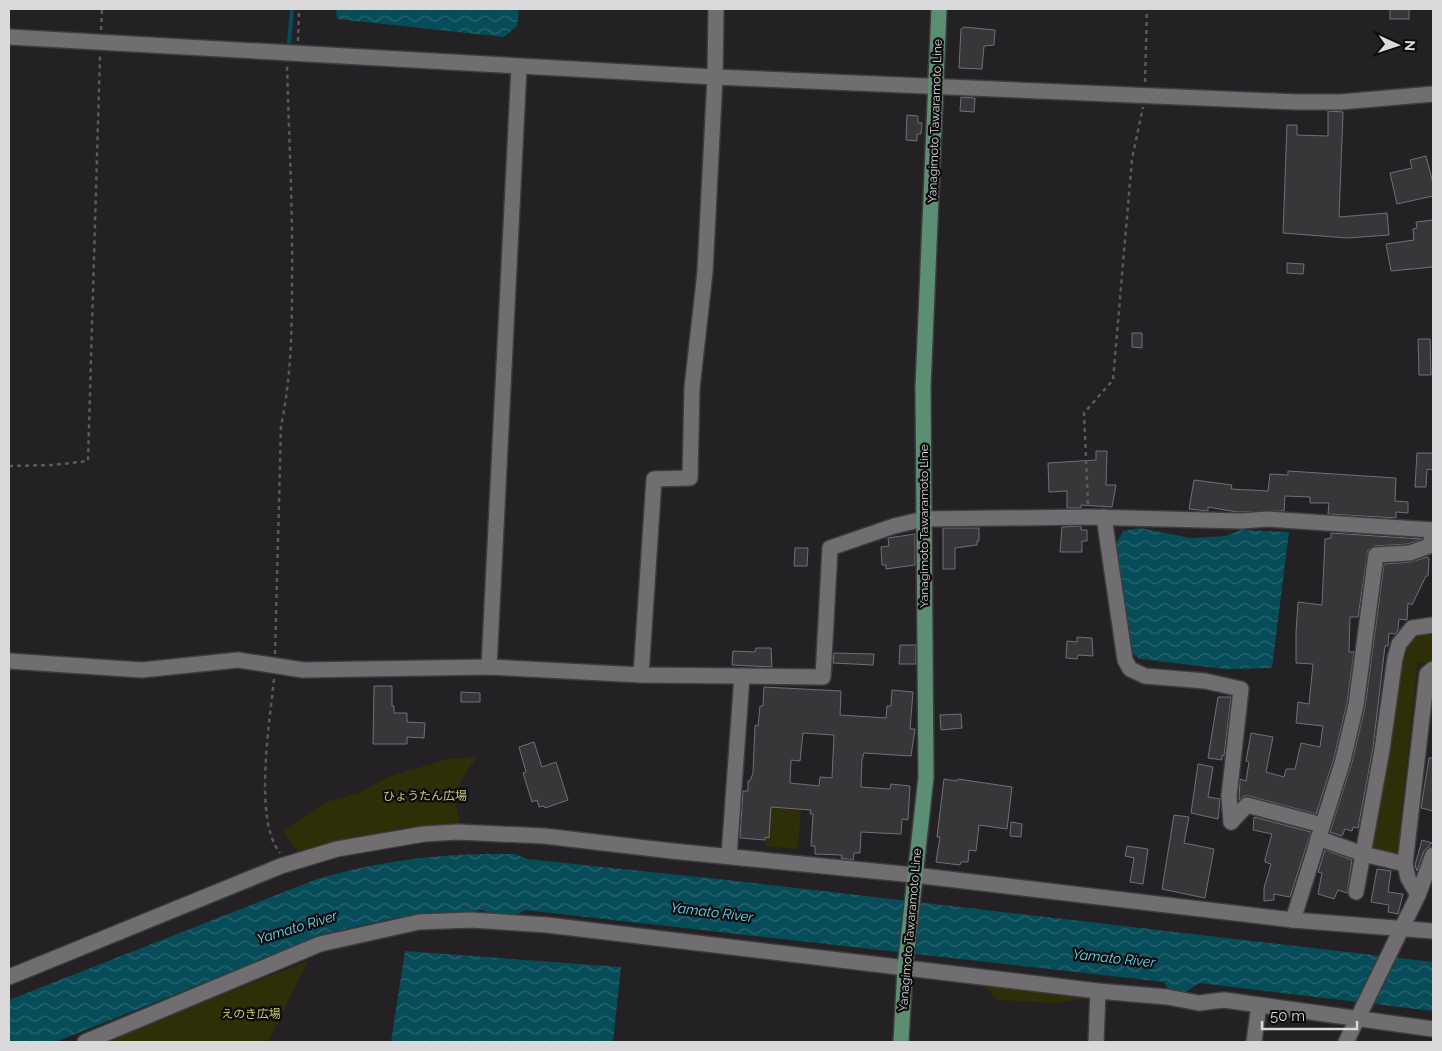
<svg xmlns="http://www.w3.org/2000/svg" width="1442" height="1051" font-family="Raleway,'Noto Sans JP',sans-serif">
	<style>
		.green { fill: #2e2f06 }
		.water { fill: url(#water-waves) }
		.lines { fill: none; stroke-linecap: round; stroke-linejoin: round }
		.stream { stroke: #074c59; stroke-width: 4 }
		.building { fill: #37373a; stroke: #707074; fill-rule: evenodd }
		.minor-casing { stroke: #3d3b3e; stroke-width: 18 }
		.major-casing { stroke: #3d3b3e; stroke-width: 18 }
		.path { stroke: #5b595c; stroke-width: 2.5; stroke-dasharray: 4 4; stroke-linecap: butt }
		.minor { stroke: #706e71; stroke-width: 15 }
		.major { stroke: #5c8e73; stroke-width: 15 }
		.labels { text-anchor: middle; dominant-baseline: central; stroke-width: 4.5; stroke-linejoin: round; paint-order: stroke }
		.street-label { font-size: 12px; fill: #d9d8da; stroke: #0c0b0c }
		.park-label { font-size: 12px; fill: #c5ca72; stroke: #0c0b0c }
		.water-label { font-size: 14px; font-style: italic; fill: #65dbf6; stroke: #0c0b0c }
	</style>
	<defs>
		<pattern id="water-waves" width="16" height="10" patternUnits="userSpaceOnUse" patternTransform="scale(1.25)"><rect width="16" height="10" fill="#074c59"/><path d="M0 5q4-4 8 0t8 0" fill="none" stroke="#2b6570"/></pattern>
	</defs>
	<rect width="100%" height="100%" fill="#232124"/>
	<!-- green -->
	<g class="green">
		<path d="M1433,628V664L1418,662L1397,856L1367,851L1398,660L1413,632Z"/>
		<path d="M477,757C458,784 451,789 460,822C406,827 352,835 301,855L283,831L326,802L359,793L390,776L448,759Z"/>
		<path d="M771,808L801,810L798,849L765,846L766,838H770Z"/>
		<path d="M308,961L268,1042H102Z"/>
		<path d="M984,985L1093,997L1055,1003L997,1000Z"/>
	</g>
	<!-- water -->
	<g class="water">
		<path d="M336,9H519L517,26L504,37L337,19Z"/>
		<path d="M1140,528L1191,538L1225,536L1241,530L1289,532L1272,668L1225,669L1140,659L1132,653L1114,547L1123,531Z"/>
		<path d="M515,854L527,859L727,880L1433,962V1011L1199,983L1184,993L1169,990L1164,982L525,910C507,921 501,924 483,910L395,918L336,931L55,1042H9V1000L317,879C387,859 443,853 515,854Z"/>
		<path d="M405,951L621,967L613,1042H391Z"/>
	</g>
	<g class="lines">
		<!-- stream -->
		<path class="stream" d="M289,43L292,9"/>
	</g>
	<!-- building -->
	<g class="building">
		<rect x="1390" y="9" width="19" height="10"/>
		<path d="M964,27L995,30L994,45L984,46L982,69L959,68L961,29Z"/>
		<path d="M961,97L975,98L974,112L960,111Z"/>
		<path d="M1328,111L1343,112L1339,217L1387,213L1389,235L1347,238L1283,233L1287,125H1297V135L1328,136Z"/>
		<path d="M907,115L918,116V123H922L921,134H917V141L906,140Z"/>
		<path d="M1426,156L1433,183V196L1397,204L1390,173L1412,168L1410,160Z"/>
		<path d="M1433,220V267L1391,271L1386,244L1414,240L1413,229L1417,228L1416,222Z"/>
		<path d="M1287,263L1304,264L1303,274L1287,273Z"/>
		<path d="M1132,333H1142V348L1132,347Z"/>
		<path d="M1418,339H1430L1431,375H1419Z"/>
		<path d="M1096,451H1107L1106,485H1116L1112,507L1081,505V508H1067V491L1049,492L1048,463L1096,460Z"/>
		<path d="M1417,453H1433V470L1427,469L1426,487H1415Z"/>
		<path d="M1288,471L1396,478L1395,501L1408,502V513L1396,512V518L1328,514L1329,503H1310V497L1285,496L1284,511L1237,512L1208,507V511L1189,509L1194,480L1232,485L1231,489L1268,491L1270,474L1288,475Z"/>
		<path d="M1081,526V530H1087V541H1082V552H1060L1062,527Z"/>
		<path d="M943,528H979V541H977V545L955,548V569H943Z"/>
		<path d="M1331,533L1422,539L1408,544L1375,546L1368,550L1358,617H1350L1349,652H1354L1347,703L1334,758L1316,814L1249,796H1244L1239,800L1240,779L1246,781L1249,762L1246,761L1251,733L1273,737L1266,772L1284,777L1286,769H1295L1301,743L1320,747L1323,726L1296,723L1298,702L1309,704L1313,664L1296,663V633L1298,602L1322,605L1325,539L1331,538Z"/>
		<path d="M915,534V565L886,569V565H882L881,547L889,546L888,538Z"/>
		<path d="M795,548H808L807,566H794Z"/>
		<path d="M1427,557L1429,558L1428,576H1426L1412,605L1408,603L1407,620L1399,619L1398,630L1395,634L1389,633L1388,646H1385L1373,748L1358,828L1353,827L1352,831L1345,829L1342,836L1330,832L1352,762L1365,707L1384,564L1411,562Z"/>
		<path d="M1077,637L1092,638L1093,656L1078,655L1077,659L1066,658L1067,641L1077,642Z"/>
		<path d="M900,645H916V664H899Z"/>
		<path d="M756,648H771L772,667L732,665L733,651L755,652Z"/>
		<path d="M834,653L874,654L873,665L833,663Z"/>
		<path d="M374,686H392V706H394V713H407V722L425,723L424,738L407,737V744H373Z"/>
		<path d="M764,687L841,691L840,715L886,718L887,706H891L892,690L913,692L910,729H915L911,756L864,753L862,760L861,787L890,789L891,784L910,786L908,820L902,819L901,834L861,832L860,853H854L853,860L841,858L842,855L815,854V846H811L813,814H810L811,810L771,807L769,838L765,837V840L740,838L743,791H748V781H750L753,773L755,725L758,726L760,706H763ZM803,733L834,735L832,778L820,777L819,786L790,783L791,760L800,761Z"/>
		<path d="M461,692L480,693V702H461Z"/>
		<path d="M1218,697H1231L1224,756L1222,755V760L1208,758Z"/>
		<path d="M961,714L962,728L941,730L940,715Z"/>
		<path d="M534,742L542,767L556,762L568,800L545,808L544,806L539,807L537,800L532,802L523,773L526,772L519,747Z"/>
		<path d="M1429,758H1433V811L1421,808Z"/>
		<path d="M1198,764L1213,767L1208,797L1220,799L1218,819L1191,813Z"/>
		<path d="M944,779L957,781L958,779L1012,787L1007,829L979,825L976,851L969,850L968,862H961L960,865L936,862L940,837H937Z"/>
		<path d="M1174,815L1189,817L1184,843L1214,849L1205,898L1162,889Z"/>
		<path d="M1254,817L1311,832L1290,897L1274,894V900L1264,901V888L1271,864L1265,862V859L1272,834L1253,830Z"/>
		<path d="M1011,822L1022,824L1021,837L1010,836Z"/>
		<path d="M1422,840L1432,843L1424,851L1417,871L1415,865Z"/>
		<path d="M1127,846L1148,849L1143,884L1130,882L1134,858L1125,856Z"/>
		<path d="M1325,850L1352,860L1347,893L1338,890L1334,899L1318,894L1322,873L1318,872Z"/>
		<path d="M1377,869L1391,871L1388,892L1403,894L1398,914L1388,912L1389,905L1371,902Z"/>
	</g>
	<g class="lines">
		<defs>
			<g id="minor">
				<path d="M9,37L715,77L1296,102H1340L1433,94"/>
				<path d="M1104,517L1125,660L1130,669L1145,676L1205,681L1241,689L1229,796L1231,822"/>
				<path d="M9,661L142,670L238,660L303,670L489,667L641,675L823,677L830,548L894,526L924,519L1088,517L1242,521L1267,519L1433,530"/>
				<path d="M489,667L519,67"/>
				<path d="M641,675L654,479L690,478L692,388L705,272L715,77L716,9"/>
				<path d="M1231,822L1247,805L1322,825"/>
				<path d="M1318,838L1363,854L1405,864"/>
				<path d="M729,856L742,676"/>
				<path d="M1356,892L1382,750L1395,658L1399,644L1412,628L1433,625"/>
				<path d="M1418,895L1408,878L1405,864L1427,674L1433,669"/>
				<path d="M1293,920L1343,760L1356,705L1376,555L1410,553L1429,546L1433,534"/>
				<path d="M9,977L281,866L337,849L424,834L458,832L544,836L672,851L914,875L1293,920L1433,931"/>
				<path d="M85,1042L320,944L419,922L471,920L547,925L1098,991L1167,997L1199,1003L1224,1000L1433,1029"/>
				<path d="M1096,1042L1098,991"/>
				<path d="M1254,1042L1259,1005"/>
				<path d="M1346,1042L1418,895L1433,855"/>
			</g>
			<path id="major" d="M901,1042L905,968L926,777L923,387L939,9"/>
		</defs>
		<!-- minor casing -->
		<use href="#minor" class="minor-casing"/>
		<!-- major casing -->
		<use href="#major" class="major-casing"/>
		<!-- path -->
		<g class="path">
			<path d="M101,30L102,9"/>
			<path d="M298,41L299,9"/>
			<path d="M1145,82L1147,9"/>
			<path d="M9,466L53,465L88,461L100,55"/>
			<path d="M1088,504L1084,413L1113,380L1132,159L1143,107"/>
			<path d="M275,654L281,426C291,379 292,331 292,283C293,210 289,138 287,66"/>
			<path d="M274,679C270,721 253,820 280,853"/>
		</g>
		<!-- minor -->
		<use href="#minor" class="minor"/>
		<!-- major -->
		<use href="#major" class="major"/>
	</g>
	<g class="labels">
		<!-- street labels -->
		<g class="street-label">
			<text transform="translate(935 121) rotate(-88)">Yanagimoto Tawaramoto Line</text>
			<text transform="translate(924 526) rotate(-90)">Yanagimoto Tawaramoto Line</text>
			<text transform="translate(910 930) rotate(-85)">Yanagimoto Tawaramoto Line</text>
		</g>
		<!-- park labels -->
		<g class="park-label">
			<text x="425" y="796">ひょうたん広場</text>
			<text x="251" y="1014">えのき広場</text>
		</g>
		<!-- water labels -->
		<g class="water-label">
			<text transform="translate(712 912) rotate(7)">Yamato River</text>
			<text transform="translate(297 927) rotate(-17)">Yamato River</text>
			<text transform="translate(1114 958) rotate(6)">Yamato River</text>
		</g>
	</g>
	<!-- border -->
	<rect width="1442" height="1051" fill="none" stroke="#d9d8da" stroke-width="20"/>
	<!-- north arrow -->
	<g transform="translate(1397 45) rotate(93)" stroke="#0c0b0c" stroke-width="4" paint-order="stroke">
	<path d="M0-4L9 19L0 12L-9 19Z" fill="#d9d8da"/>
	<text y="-8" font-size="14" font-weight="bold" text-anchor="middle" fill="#d9d8da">N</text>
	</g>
	<!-- scale -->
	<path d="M1262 1021v8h95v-8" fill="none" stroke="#d9d8da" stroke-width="2.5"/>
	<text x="1270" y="1021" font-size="15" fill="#d9d8da" stroke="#0c0b0c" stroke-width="4" paint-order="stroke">50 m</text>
</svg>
